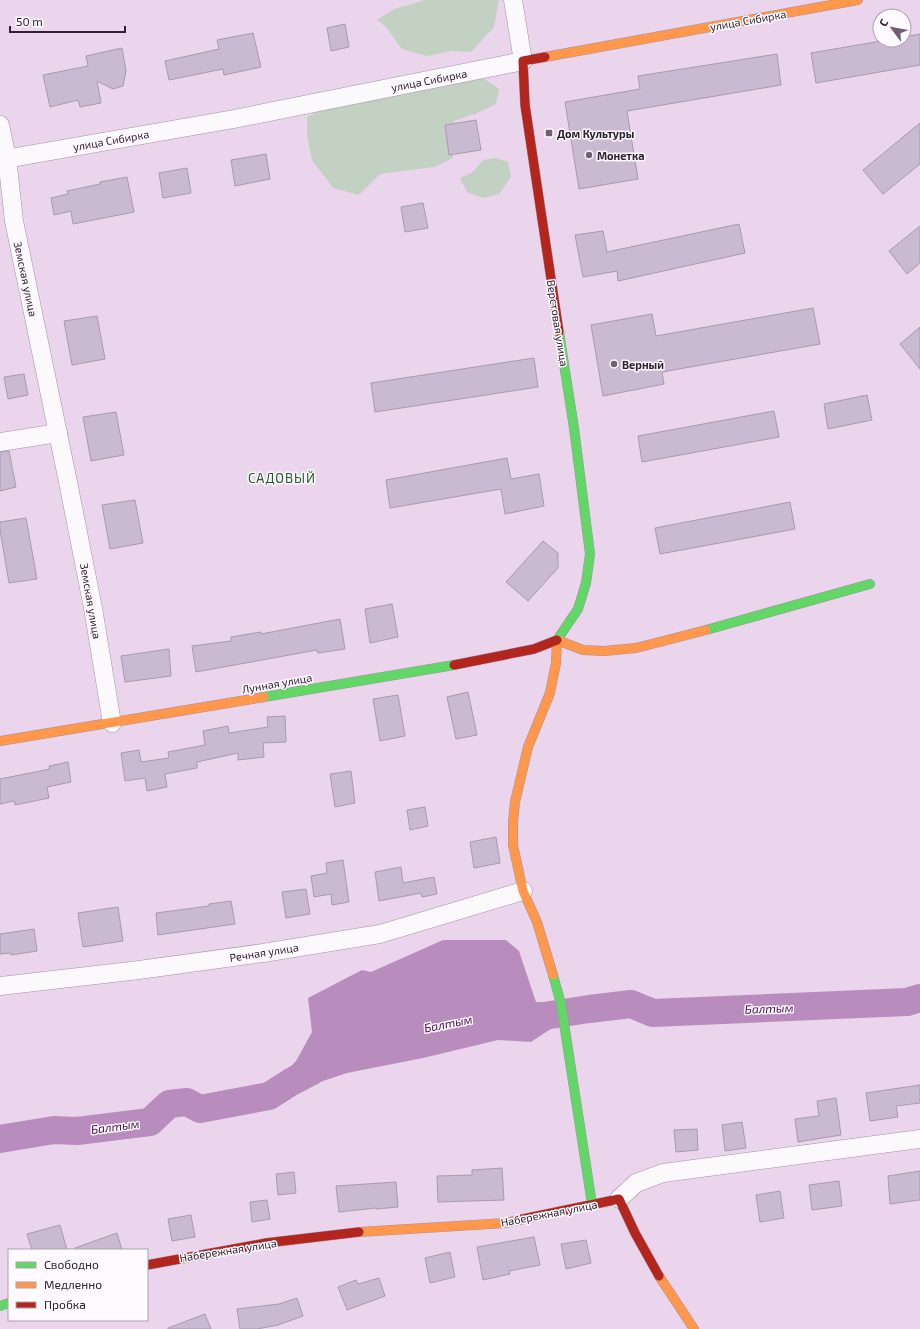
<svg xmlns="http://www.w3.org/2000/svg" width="920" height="1329" font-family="'Exo 2',sans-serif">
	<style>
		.green { fill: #c2d1c2 }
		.water { fill: #b88cbc }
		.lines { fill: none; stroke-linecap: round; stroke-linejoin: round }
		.river { stroke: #b88cbc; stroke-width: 28 }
		.building { fill: #c9bad2; stroke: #a79aad }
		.street-casing { stroke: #a291a3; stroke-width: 19 }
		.fast-casing { stroke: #a291a3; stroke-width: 10 }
		.slow-casing { stroke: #a291a3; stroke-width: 10 }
		.jam-casing { stroke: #a291a3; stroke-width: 10 }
		.street { stroke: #fcf9fc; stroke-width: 18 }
		.fast { stroke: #63d668; stroke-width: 9 }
		.slow { stroke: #ff974d; stroke-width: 9 }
		.jam { stroke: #b3261e; stroke-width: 9 }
		.poi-dot { fill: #715f72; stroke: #fefaff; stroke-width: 1.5 }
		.labels { text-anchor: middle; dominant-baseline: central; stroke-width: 3; stroke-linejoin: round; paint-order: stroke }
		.street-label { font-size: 11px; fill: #2f2030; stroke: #fefaff }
		.poi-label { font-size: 11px; font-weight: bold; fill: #2f2030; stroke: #fefaff; text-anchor: start }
		.water-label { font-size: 12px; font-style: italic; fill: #4f0a57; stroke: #fefaff }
		.quarter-label { font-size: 13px; letter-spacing: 1px; fill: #255925; stroke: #fefaff }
	</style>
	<rect width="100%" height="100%" fill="#ebd5ed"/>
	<!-- green -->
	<g class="green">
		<path d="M425,0H499L494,27L471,52L451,51L427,56L402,49L386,27L377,20L394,9Z"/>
		<path d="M483,78L499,89L496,104L475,114L454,121L450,139L453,158L434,167L380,174L359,195L333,188L312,160L307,136V117L320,110L440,84Z"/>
		<path d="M496,158L508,162L511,177L499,194L483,198L467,192L460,178L473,172L483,160Z"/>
	</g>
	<!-- water -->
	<path class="water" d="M443,940H506L519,951L536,1002L551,1012L555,1026L531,1042L498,1040L423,1058L347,1073L281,1095L274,1084L296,1061L312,1032L308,998L362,970L371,972Z"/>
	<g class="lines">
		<!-- river -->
		<g class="river">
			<path d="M535,1016H544L589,1009L631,1004L653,1013L907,1002L920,998"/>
			<path d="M0,1139L54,1130L77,1131L150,1122L169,1104L187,1102L200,1109L269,1096L291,1082L312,1071"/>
		</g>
	</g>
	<!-- building -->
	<g class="building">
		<path d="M345,24L349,47L331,51L327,28Z"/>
		<path d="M253,33L261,67L224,75L223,69L169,80L165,61L219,49L217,40Z"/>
		<path d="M920,34V65L816,83L811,53L887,40H904V37Z"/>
		<path d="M122,48L126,71L123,86L113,89L97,81L101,103L80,107L78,100L50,107L43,75L88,66L86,56Z"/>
		<path d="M777,54L781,85L627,111L638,179L579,189L565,102L640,89L638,76Z"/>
		<path d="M476,120L481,150L449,155L445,125Z"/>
		<path d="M920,123V164L883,194L863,170Z"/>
		<path d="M266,154L270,179L235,186L231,160Z"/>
		<path d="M187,168L191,193L163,198L159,173Z"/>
		<path d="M127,177L134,212L73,224L71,211L54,215L51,198L68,194L67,191L100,184V182Z"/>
		<path d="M423,203L428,228L405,232L401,207Z"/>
		<path d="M739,224L745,253L618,281L617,271L583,277L575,235L603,231L607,252Z"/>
		<path d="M920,226V263L907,274L889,251Z"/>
		<path d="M813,308L820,344L662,372L664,384L603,396L591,325L652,314L656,336Z"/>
		<path d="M97,316L105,359L72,365L64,321Z"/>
		<path d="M920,327V369L900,344Z"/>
		<path d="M534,358L538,387L375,412L371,383Z"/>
		<path d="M24,374L28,395L8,399L4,377Z"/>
		<path d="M867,395L872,420L828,429L824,404Z"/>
		<path d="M774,411L779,437L642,462L638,436Z"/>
		<path d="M116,412L124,455L91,461L83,417Z"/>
		<path d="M9,451L16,487L0,491V452Z"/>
		<path d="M507,458L511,479L539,474L544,506L505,514L501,489L390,508L386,480Z"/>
		<path d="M135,500L143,543L110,549L102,505Z"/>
		<path d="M790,502L795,529L660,554L655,528Z"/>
		<path d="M26,518L37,579L9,583L0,530V522Z"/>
		<path d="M543,541L558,553V568L528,601L506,582Z"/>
		<path d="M392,604L398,637L370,643L365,609Z"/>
		<path d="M340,619L345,649L318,653L317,650L196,672L192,646L231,641V637L261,632V634Z"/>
		<path d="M169,649L171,676L125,682L121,656Z"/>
		<path d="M468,692L477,735L456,739L447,697Z"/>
		<path d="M398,695L405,736L380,741L373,699Z"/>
		<path d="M285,716L286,742L263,743L264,757L238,760V753L197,762V768L165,774L167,787L147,791L145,778L125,781L121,753L139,750L141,762L169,758L168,752L205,745L203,731L228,726L229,733L268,727L267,717Z"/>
		<path d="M68,762L71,782L47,787L49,798L15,805L14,801L0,804V779L50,769L49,766Z"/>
		<path d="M351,771L355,803L335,807L330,774Z"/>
		<path d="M425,807L428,826L410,830L407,810Z"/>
		<path d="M496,837L500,863L474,868L470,842Z"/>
		<path d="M343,860L349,902L332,905L331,894L314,897L311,876L327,873L326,863Z"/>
		<path d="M401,867L403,883L434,877L437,894L422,897L421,893L379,901L375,872Z"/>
		<path d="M306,889L310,914L286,918L282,892Z"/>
		<path d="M231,901L235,924L158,935L156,913L209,906V904Z"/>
		<path d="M118,907L123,941L83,947L78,913Z"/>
		<path d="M34,929L37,951L11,955V953L0,954V934Z"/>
		<path d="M920,1085V1103L896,1106L898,1117L870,1121L866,1093Z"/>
		<path d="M836,1098L841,1135L798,1142L795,1119L819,1116L817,1101Z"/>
		<path d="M742,1122L746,1148L725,1151L722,1125Z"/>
		<path d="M697,1129L698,1150L676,1152L674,1130Z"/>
		<path d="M502,1168L504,1200L438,1202L437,1176L472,1175V1170Z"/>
		<path d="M920,1171V1200L890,1204L888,1176Z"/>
		<path d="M294,1172L296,1193L278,1195L276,1174Z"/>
		<path d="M839,1181L842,1206L812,1210L809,1185Z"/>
		<path d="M396,1182L398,1207L376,1209V1208L339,1212L336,1186Z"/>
		<path d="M780,1191L784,1218L760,1222L756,1195Z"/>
		<path d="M267,1200L270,1219L252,1222L250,1202Z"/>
		<path d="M191,1215L195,1237L172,1241L168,1219Z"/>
		<path d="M60,1225L67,1250H32L27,1234Z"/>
		<path d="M117,1233L122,1250H75V1248Z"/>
		<path d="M534,1237L540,1265L509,1271L510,1274L483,1280L477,1247Z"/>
		<path d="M586,1240L591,1263L566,1269L561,1244Z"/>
		<path d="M450,1252L455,1277L430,1283L425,1258Z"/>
		<path d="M379,1278L385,1296L347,1310L338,1287L356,1280L358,1284Z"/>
		<path d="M297,1298L303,1316L278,1325L257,1329H240L237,1309L279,1304Z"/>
		<path d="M205,1314L211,1329H168V1328Z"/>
	</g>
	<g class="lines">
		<defs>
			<g id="street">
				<path d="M0,125L7,158L14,221L67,477L93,608L112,723"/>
				<path d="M0,160L234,119L523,61L513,0"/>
				<path d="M0,442L58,433"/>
				<path d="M0,986L139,970L263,953L380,934L523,891"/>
				<path d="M619,1199L636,1183L663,1173L920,1139"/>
			</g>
			<g id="fast">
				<path d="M706,630L870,584"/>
				<path d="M557,640L578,609L586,583L590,554L574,428L559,332"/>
				<path d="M264,697L454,665"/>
				<path d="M553,975L561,1004L592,1204"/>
				<path d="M0,1306L9,1303"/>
			</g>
			<g id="slow">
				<path d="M545,57L858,0"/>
				<path d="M557,640L583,650L604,651L636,648L706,630"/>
				<path d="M0,741L264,697"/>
				<path d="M553,975L537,922L523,891L513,845V823L515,802L528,747L550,693L556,663L557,640"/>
				<path d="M359,1232L506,1223L518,1220"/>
				<path d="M659,1276L694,1329"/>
			</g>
			<g id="jam">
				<path d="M545,57L523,61L525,105L559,332"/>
				<path d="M454,665L534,649L557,640"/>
				<path d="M518,1220L619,1199L635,1233L659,1276"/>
				<path d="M147,1265L266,1243L359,1232"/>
			</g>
		</defs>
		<!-- street casing -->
		<use href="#street" class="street-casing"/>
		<!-- fast casing -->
		<use href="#fast" class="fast-casing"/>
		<!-- slow casing -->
		<use href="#slow" class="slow-casing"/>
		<!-- jam casing -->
		<use href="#jam" class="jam-casing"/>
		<!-- street -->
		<use href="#street" class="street"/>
		<!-- fast -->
		<use href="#fast" class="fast"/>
		<!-- slow -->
		<use href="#slow" class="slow"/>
		<!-- jam -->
		<use href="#jam" class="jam"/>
	</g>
	<!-- markers -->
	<g class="poi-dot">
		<rect x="545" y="129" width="8" height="8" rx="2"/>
		<circle cx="589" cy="155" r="4"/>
		<circle cx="614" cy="364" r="4"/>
	</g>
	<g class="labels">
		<!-- street labels -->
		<g class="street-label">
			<text transform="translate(748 20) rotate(-10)">улица Сибирка</text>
			<text transform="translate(429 80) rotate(-11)">улица Сибирка</text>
			<text transform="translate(111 140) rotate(-10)">улица Сибирка</text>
			<text transform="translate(26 279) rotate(78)">Земская улица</text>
			<text transform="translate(558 323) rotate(81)">Верстовая улица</text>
			<text transform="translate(91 601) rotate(80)">Земская улица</text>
			<text transform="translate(277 683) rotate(-10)">Лунная улица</text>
			<text transform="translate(264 952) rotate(-9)">Речная улица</text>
			<text transform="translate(549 1213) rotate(-11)">Набережная улица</text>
			<text transform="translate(228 1250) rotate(-9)">Набережная улица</text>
		</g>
		<!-- poi labels -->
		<g class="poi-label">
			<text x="557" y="133">Дом Культуры</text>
			<text x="597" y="155">Монетка</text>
			<text x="622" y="364">Верный</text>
		</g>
		<!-- water labels -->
		<g class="water-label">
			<text transform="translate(769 1008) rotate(-2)">Балтым</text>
			<text transform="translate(448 1023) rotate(-11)">Балтым</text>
			<text transform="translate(115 1126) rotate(-7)">Балтым</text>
		</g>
		<!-- quarter labels -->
		<g class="quarter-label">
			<text x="282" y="478">САДОВЫЙ</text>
		</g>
	</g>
	<!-- legend -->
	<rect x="8" y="1249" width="140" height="72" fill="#fefaff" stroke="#aba3ac"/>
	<rect x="16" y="1262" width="20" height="6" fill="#63d668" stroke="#aba3ac"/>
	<text x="44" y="1269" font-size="12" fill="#2f2030">Свободно</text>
	<rect x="16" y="1282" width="20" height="6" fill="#ff974d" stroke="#aba3ac"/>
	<text x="44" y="1289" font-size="12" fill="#2f2030">Медленно</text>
	<rect x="16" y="1302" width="20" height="6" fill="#b3261e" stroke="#aba3ac"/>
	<text x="44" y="1309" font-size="12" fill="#2f2030">Пробка</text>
	<!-- north arrow -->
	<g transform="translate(892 28) rotate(302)"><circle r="19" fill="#fefaff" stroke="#aba3ac"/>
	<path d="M0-3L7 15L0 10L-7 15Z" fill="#715f72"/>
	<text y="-6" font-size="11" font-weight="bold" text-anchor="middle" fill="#2f2030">С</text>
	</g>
	<!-- scale -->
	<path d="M10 26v6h115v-6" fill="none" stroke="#2f2030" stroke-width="2"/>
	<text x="16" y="26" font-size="12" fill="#2f2030" stroke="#fefaff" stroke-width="3" paint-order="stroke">50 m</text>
</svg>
